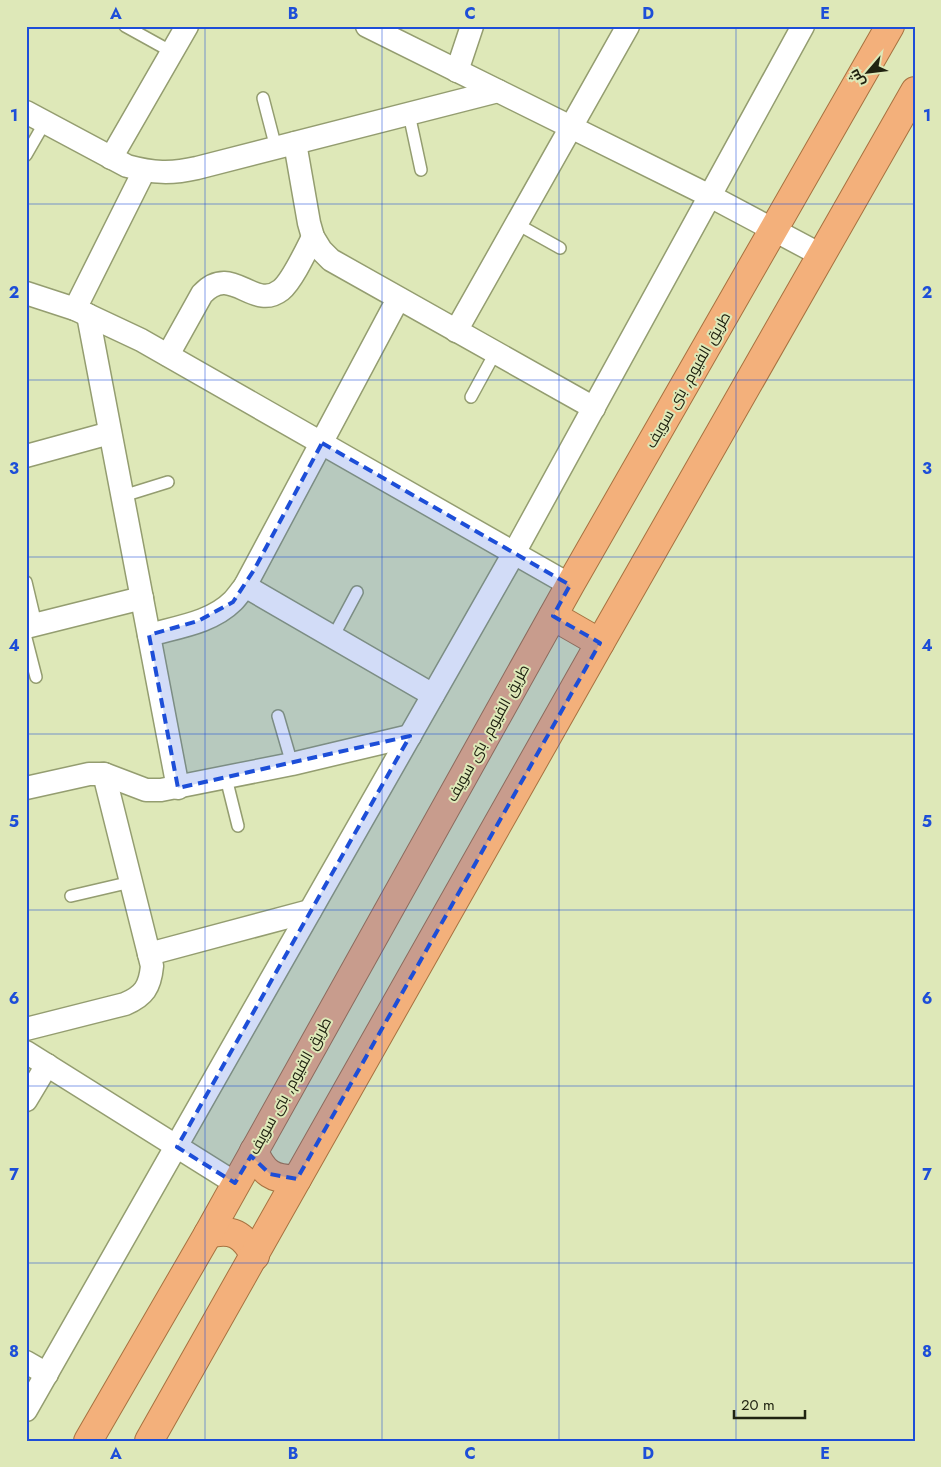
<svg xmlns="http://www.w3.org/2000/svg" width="941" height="1467" font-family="Jost,Cairo,sans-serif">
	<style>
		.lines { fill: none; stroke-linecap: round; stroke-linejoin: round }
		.service-casing { stroke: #949d70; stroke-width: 14 }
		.minor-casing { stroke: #949d70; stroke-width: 25 }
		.trunk-casing { stroke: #a77240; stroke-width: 30 }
		.service { stroke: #fff; stroke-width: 11 }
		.minor { stroke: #fff; stroke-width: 22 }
		.trunk { stroke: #f3b07b; stroke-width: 28 }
		.marked { fill: #1d4ed8; fill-opacity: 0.2; stroke: #1d4ed8; stroke-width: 4; stroke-dasharray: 10 6; stroke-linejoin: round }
		.grid { fill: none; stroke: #1d4ed8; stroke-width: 1; stroke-opacity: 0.55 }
		.labels { text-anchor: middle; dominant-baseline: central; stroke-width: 4; stroke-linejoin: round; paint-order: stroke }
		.street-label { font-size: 15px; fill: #202311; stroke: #dee8b8 }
		.neatline { fill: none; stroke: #1d4ed8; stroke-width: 2 }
		.grid-label { font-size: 16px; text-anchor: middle; font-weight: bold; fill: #1d4ed8 }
	</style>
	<rect width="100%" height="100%" fill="#dee8b8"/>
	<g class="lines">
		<defs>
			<g id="service">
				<path d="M125,26L172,52"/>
				<path d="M263,98L276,148"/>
				<path d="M409,114L421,170"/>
				<path d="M26,155L45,122"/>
				<path d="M517,224L560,248"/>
				<path d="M471,397L495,353"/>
				<path d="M123,496L168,482"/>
				<path d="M26,582L36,624"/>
				<path d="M333,637L357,592"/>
				<path d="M26,638L36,677"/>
				<path d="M278,716L292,764"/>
				<path d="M226,778L238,826"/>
				<path d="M71,896L131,882"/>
			</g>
			<g id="minor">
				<path d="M367,26L710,196L821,255"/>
				<path d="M457,71L472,26"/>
				<path d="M26,112L127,166C153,173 171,174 197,168L498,91"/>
				<path d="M295,143L309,223L313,237L321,250L331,260L594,408"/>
				<path d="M111,158L187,26"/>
				<path d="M26,293L75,309L141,340L570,585"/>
				<path d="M75,309L144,171"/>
				<path d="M88,315L178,788"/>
				<path d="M456,331L628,26"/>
				<path d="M168,355L202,294C232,262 253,312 281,290C292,281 306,251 313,237"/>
				<path d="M26,456L110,433"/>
				<path d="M245,586L433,695"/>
				<path d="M26,627L142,598"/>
				<path d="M149,635C177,627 211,623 233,601C237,597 241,591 245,586L398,299"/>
				<path d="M26,788L89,774H104L146,790H161L292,764L410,736"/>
				<path d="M149,954L310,911"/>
				<path d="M26,1029L125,1004C144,996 150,987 152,966L104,774"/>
				<path d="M26,1052L235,1183"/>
				<path d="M26,1100L47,1065"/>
				<path d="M26,1362L47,1374"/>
				<path d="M26,1410L514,553L803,26"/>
			</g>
			<g id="trunk">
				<path d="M553,616L600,643"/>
				<path d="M254,1151C263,1173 273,1180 297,1179"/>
				<path d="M208,1234C232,1228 243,1234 255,1256"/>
				<path d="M88,1441L208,1234L570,585L890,26"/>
				<path d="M149,1441L600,643L915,91"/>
			</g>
		</defs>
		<!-- service casing -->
		<use href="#service" class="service-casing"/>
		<!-- minor casing -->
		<use href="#minor" class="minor-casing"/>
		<!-- trunk casing -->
		<use href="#trunk" class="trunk-casing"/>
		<!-- service -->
		<use href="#service" class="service"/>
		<!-- minor -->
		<use href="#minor" class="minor"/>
		<!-- trunk -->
		<use href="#trunk" class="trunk"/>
	</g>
	<!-- marked area -->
	<path class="marked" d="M322,443L570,585L553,616L600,643L297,1179L270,1174L251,1156L235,1183L177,1147L410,736L178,788L149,635L198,621L233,602L254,570Z"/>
	<!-- grid -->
	<path class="grid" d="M205,26V1441M382,26V1441M559,26V1441M736,26V1441M26,204H915M26,380H915M26,557H915M26,734H915M26,910H915M26,1086H915M26,1263H915"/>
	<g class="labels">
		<!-- street labels -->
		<g class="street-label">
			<text transform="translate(688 380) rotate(-60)">طريق الفيوم, بنى سويف</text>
			<text transform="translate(488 733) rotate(-61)">طريق الفيوم, بنى سويف</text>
			<text transform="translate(290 1086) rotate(-61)">طريق الفيوم, بنى سويف</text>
		</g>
	</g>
	<!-- border -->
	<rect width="941" height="1467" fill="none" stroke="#dee8b8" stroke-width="55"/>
	<!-- north arrow -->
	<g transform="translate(868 72) rotate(242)" stroke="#dee8b8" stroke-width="4" paint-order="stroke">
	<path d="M0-4L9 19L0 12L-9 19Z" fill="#202311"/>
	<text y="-8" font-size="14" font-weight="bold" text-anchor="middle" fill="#202311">ش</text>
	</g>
	<!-- scale -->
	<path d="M734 1410v8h71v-8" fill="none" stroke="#202311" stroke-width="2.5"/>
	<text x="741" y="1410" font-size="15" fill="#202311" stroke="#dee8b8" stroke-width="4" paint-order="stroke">20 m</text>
	<rect x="28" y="28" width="886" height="1412" class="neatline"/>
	<g class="grid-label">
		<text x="116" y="19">A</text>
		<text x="293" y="19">B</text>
		<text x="470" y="19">C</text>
		<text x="648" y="19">D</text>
		<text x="825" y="19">E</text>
		<text x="14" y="121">1</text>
		<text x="927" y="121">1</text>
		<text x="14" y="298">2</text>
		<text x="927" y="298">2</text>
		<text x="14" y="474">3</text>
		<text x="927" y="474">3</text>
		<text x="14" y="651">4</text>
		<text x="927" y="651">4</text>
		<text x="14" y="827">5</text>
		<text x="927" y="827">5</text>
		<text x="14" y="1004">6</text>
		<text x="927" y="1004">6</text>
		<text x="14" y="1180">7</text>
		<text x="927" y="1180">7</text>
		<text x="14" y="1357">8</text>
		<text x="927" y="1357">8</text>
		<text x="116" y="1459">A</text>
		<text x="293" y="1459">B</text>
		<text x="470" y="1459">C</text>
		<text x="648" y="1459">D</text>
		<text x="825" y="1459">E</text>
	</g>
</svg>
